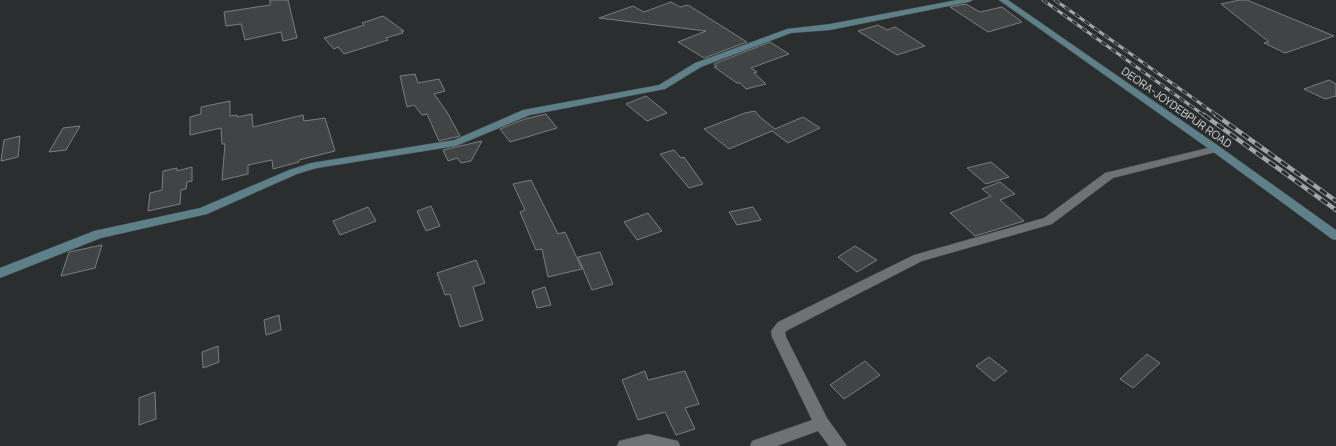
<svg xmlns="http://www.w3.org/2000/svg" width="1336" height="446" font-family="Manrope,sans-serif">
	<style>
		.building { fill: #404445; stroke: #7a7e7f }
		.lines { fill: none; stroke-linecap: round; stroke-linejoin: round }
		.street-casing { stroke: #46494a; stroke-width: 1 }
		.secondary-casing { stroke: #46494a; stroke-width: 1 }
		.street { fill: #6e7273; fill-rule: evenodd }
		.secondary { fill: #5e8088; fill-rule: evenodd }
		.rail-far1-casing { stroke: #a2a5a5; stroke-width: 3 }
		.rail-casing { stroke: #a2a5a5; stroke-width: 4.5 }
		.rail-far1 { stroke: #2b2e2f; stroke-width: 2; stroke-dasharray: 6; stroke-linecap: butt }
		.rail { stroke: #2b2e2f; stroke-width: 3; stroke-dasharray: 8; stroke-linecap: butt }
		.labels { text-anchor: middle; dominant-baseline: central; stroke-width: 3; stroke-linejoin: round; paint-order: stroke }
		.street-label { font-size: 11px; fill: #d8dbdb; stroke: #2b2e2f }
	</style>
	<rect width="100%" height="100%" fill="#2b2e2f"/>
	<!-- building -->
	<g class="building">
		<path d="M270,0H288L297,38L283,41L281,32L245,40L241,24L226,26L224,12L270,5Z"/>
		<path d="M1240,0H1247L1334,36L1285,53L1264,43L1269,42L1221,4Z"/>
		<path d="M671,2L680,7L688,5L747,42L704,58L678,42L706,31L599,18L633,6L644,12Z"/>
		<path d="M966,4L980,12L1002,7L1022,22L988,32L950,7Z"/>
		<path d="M383,16L404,31H401L403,33L386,38L388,40L344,54L338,47L334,49L324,38L364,25L362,23Z"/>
		<path d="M878,25L887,30L895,27L925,46L897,55L858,31Z"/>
		<path d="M770,42L789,54L751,68L757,72L754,73L766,84L746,89L740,83H737L714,67L717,66L714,64Z"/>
		<path d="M415,74L418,83L439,79L445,91L434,94L447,112L460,136L439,141L427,114L422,115L414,105L407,107L400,76Z"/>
		<path d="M1329,80L1336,84V96L1325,99L1304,89Z"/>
		<path d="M646,96L667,113L647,121L626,104Z"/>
		<path d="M230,101V116L237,115V117L252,114L253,127L303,115L304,121L325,118L335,151L299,160V162L273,169L272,160L248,165V174L222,180L225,144H222L221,128L190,135V117L201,114V107Z"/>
		<path d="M755,111L760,117L775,129L803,117L820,128L788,143L772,131L729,149L704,129L745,113Z"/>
		<path d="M546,114L557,128L510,142L500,129L525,119Z"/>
		<path d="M80,126L66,150L49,152L63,128Z"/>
		<path d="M20,136L18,157L1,161L4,140Z"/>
		<path d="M482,141L471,161L461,163L457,158L448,161L443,150Z"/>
		<path d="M674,150L681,158L684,157L703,184L689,188L660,154Z"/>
		<path d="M991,162L1009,177L986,184L967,168Z"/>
		<path d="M192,167V181L187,182L186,189L181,190L180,204L148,211L150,193L162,190L163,171L177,168V171Z"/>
		<path d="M531,180L558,234L565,232L582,269L548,277L542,249L536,250L520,212L525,210L513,184Z"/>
		<path d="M1000,182L1015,194L1000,200L1024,221L975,236L950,213L991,196L982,189Z"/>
		<path d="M431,206L440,226L426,231L417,211Z"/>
		<path d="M368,207L376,221L340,235L333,221Z"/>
		<path d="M753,207L761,220L737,225L729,212Z"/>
		<path d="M648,213L662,231L637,240L624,222Z"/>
		<path d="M102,245L95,268L61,276L69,252Z"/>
		<path d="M855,246L877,260L857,272L838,257Z"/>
		<path d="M600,252L613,284L592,290L578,257Z"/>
		<path d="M476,260L485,283L473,287L483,320L460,327L450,294L445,295L437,273Z"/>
		<path d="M545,287L551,305L537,308L532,291Z"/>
		<path d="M279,315L281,330L266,335L264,320Z"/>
		<path d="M218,346L219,362L203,368L202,352Z"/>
		<path d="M1147,354L1160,363L1133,388L1120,379Z"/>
		<path d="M989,357L1007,371L994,381L976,366Z"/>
		<path d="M865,361L880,375L844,399L830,385Z"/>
		<path d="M645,371L648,380L685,371L699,404L685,408L695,429L676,435L665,412L638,420L622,380Z"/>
		<path d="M155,392L156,419L139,425V398Z"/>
	</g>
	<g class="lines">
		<defs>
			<g id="street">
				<path d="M1216,146L1220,147L1221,149L1220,151L1113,178L1052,224L922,261L788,330L785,332L786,337L827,418L847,446H829L818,431L777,446H750L752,441L812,420L772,337L771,331L778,322L914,255L1044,218L1105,173Z"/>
				<path d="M648,434L678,441L680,446H617L619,441Z"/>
			</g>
			<g id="secondary">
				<path d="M957,0H973L969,2L830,30L791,33L701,67L665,89L530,115L456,146L317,168L297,174L207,214L101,238L0,278V268L94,231L200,208L289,170L311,163L454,140L523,110L659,85L695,63L787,29L830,24Z"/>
				<path d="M999,0H1008L1220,147L1336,230V240L1332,239L1212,151Z"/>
			</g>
		</defs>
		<!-- street casing -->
		<use href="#street" class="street-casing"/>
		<!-- secondary casing -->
		<use href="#secondary" class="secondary-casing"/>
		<!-- street -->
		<use href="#street" class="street"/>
		<!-- secondary -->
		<use href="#secondary" class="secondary"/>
		<defs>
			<g id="rail-far1">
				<path d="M1043,0L1205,116"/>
				<path d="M1055,0L1218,116"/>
			</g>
			<g id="rail">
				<path d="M1204,115L1336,210"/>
				<path d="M1216,115L1336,201"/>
			</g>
		</defs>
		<!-- rail-far1 casing -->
		<use href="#rail-far1" class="rail-far1-casing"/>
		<!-- rail casing -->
		<use href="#rail" class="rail-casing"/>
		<!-- rail-far1 -->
		<use href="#rail-far1" class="rail-far1"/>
		<!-- rail -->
		<use href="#rail" class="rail"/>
	</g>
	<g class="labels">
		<!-- street labels -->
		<g class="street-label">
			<text transform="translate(1177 107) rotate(35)">DEORA-JOYDEBPUR ROAD</text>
		</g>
	</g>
</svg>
